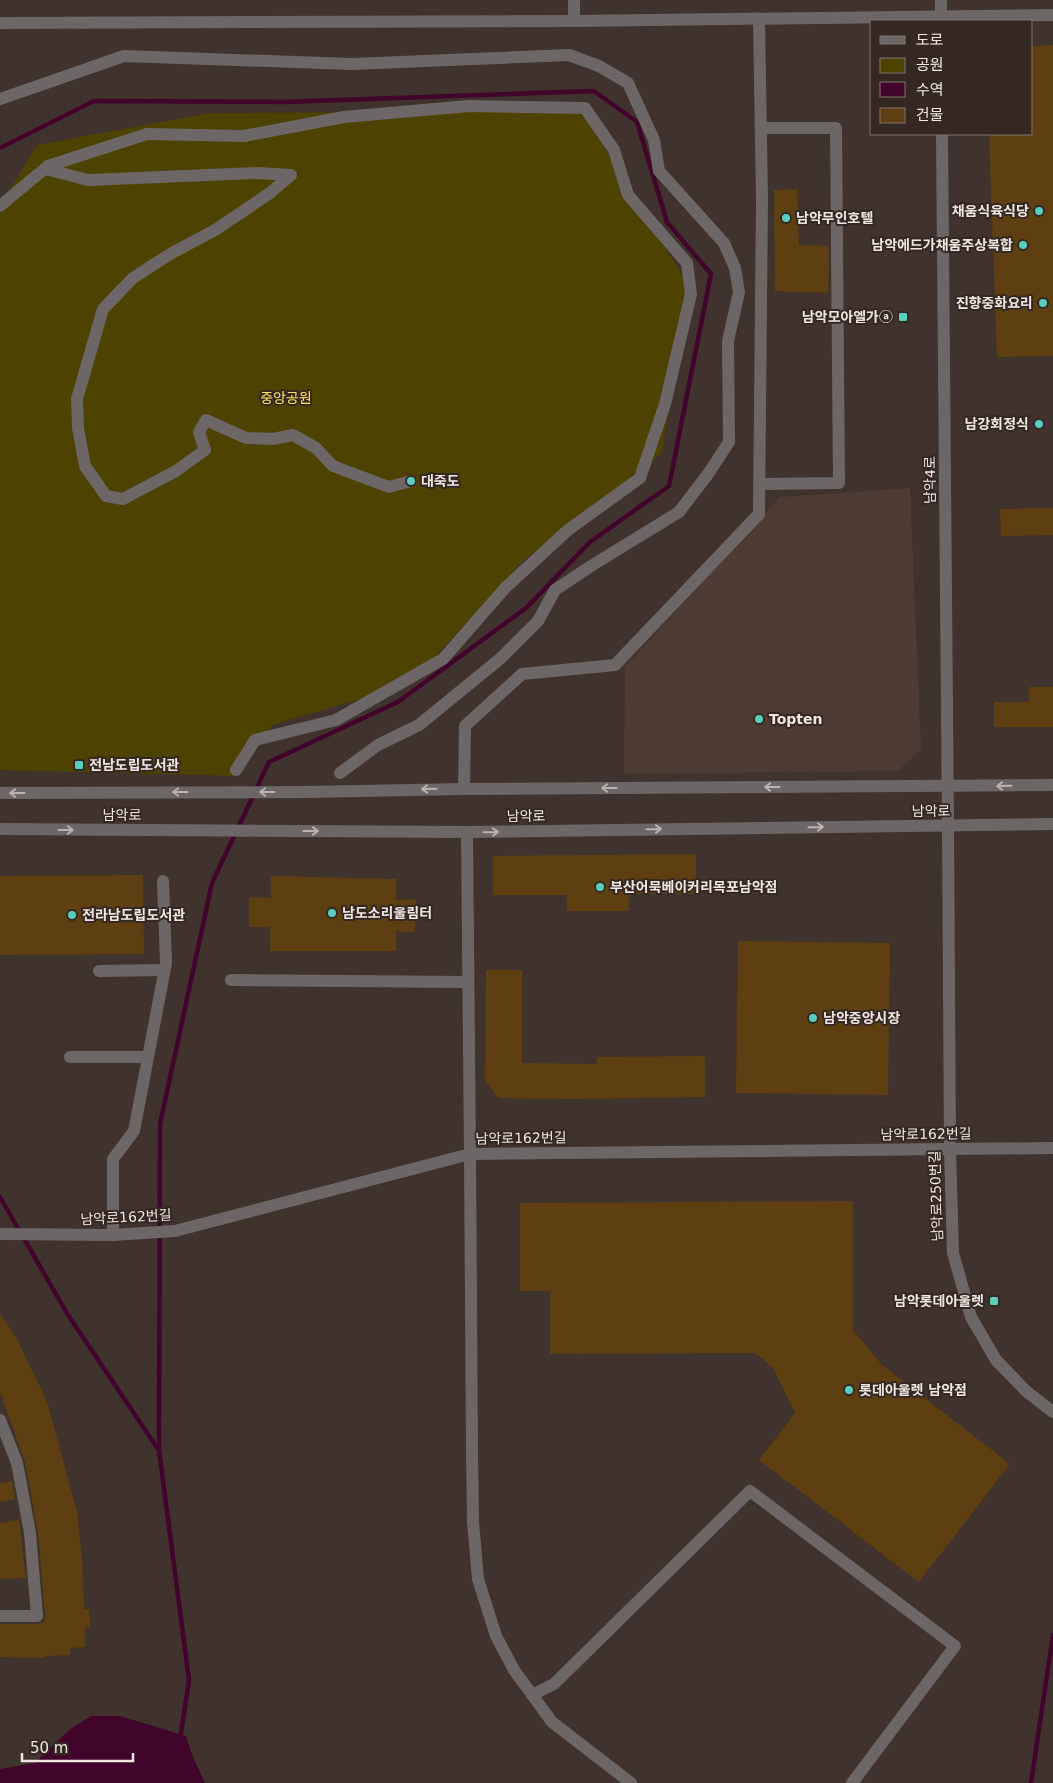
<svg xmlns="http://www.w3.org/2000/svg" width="1053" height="1783" font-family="'DejaVu Sans','Noto Sans KR',sans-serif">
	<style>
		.built { fill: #4e3b33 }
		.green { fill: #4d4200 }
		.water { fill: #41052b }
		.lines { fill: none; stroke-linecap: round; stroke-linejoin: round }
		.stream { stroke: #41052b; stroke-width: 4.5 }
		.building { fill: #5e3f12 }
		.pedestrian { stroke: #6d6666; stroke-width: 12 }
		.minor { stroke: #6d6666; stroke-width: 12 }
		.tertiary { stroke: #6d6666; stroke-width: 12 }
		.oneway { stroke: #bcb3b1 }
		.poi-dot { fill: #5acebd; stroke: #352823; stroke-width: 2 }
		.labels { text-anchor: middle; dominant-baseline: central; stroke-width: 4; stroke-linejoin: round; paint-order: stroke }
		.poi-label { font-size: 14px; font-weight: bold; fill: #f0e7e3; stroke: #352823; text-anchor: start }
		.park-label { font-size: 14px; fill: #fbe35e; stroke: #352823 }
		.street-label { font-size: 14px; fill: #f0e7e3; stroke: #352823 }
	</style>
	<rect width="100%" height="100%" fill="#40322d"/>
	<!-- built -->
	<path class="built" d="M910,488L921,749L898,771L624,774L625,667L780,497Z"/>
	<!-- green -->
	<path class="green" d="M582,111L688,285L662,453L523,561L409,685L272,725L238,776L0,770V206L37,145L210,113Z"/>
	<!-- water -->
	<path class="water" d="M91,1716H120L186,1736L193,1757L205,1783H0V1769L35,1763L69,1730Z"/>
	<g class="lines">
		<!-- stream -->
		<g class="stream">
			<path d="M0,148L94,101L283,102L594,91L637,122L667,222L711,274L669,486L590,542L526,608L398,702L269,762L212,883L160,1124L159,1450L189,1680L180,1739"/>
			<path d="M0,1197L68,1315L158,1449"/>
			<path d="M1031,1783L1053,1635"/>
		</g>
	</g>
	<!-- building -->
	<g class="building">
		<path d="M1053,45V356L997,357L989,134H1032V46Z"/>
		<path d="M797,189L799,245L829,246L828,293L775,291L774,190Z"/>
		<path d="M1053,508V535L1001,536L1000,509Z"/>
		<path d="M1029,687H1053V727H994V702H1029Z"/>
		<path d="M696,854V894H629V911H567V895H493V856Z"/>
		<path d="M143,875L144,954L0,955V876Z"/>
		<path d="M271,876L396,879V900L416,899L415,932L396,931V951H270V927H249V897L271,898Z"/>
		<path d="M738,941L890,943L888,1095L736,1093Z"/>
		<path d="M486,970H522V1063L597,1064V1057L705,1056V1097L576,1099L498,1098L485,1080Z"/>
		<path d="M853,1201V1330L882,1365L1010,1464L919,1582L759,1460L795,1413L773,1368L755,1353L550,1354V1291H520V1203Z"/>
		<path d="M0,1314L16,1337L40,1387H41L48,1405L77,1512L82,1558L84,1609H89L90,1627H85V1647L70,1648V1655L45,1656V1658L0,1657V1624H38L44,1622L45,1615L38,1532L25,1462L0,1392Z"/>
		<path d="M12,1481L15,1499L0,1502V1483Z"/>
		<path d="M19,1520L26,1578L0,1579V1523Z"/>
	</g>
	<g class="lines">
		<!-- pedestrian -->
		<g class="pedestrian">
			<path d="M0,99L124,56L352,64L569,55L599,66L628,83L654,140L659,171L724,243L735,268L739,292L728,341L729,442L708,474L679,512L591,566L555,590L538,621L501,658L419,725L378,745L340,773"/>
			<path d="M45,169L88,180L258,173L291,175L270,193L215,230L170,254L133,278L103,309L77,399L78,428L85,466L106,496L123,499L176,471L205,450L199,432L206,420L246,438L273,439L293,435L316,448L333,466L389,487L411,481"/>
			<path d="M0,206L48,166L147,134L244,136L344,117L469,106L585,108L614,150L628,195L687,263L691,294L665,404L640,478L568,530L506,587L443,659L336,720L255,740L236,770"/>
		</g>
		<!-- minor -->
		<g class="minor">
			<path d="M759,484L839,483L836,128H761"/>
			<path d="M464,789L465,726L522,674L615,665L759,514L762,200L759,19"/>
			<path d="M948,826L950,1149L953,1253L971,1317L996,1360L1026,1391L1053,1412"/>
			<path d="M467,832L470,1154"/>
			<path d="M99,971L164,970"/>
			<path d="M231,980L468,982"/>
			<path d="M70,1057H148"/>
			<path d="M113,1235V1159L134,1131L166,963L163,881"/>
			<path d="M0,1420L17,1463L30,1533L37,1616H0"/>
			<path d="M532,1695L554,1684L750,1491L955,1646L852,1783"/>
		</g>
		<!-- tertiary -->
		<g class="tertiary">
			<path d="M941,0V21"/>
			<path d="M574,21V0"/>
			<path d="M0,23L574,21L1053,15"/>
			<path d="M942,134L948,826"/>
			<path d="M0,793L306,792L464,789L1053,785"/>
			<path d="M0,829L467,832L1053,824"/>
			<path d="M470,1154L472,1451L473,1522L478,1579L496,1636L514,1670L552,1722L631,1783"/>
			<path d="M0,1234L113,1235L175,1231L470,1154L1053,1148"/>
		</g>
	</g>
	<!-- one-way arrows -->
	<defs><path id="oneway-shaft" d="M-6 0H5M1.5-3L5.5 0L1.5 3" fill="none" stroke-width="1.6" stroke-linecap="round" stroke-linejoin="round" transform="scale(1.25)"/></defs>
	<g class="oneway">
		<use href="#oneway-shaft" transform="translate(1004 786) rotate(179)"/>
		<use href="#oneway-shaft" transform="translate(772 787) rotate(180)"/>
		<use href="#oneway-shaft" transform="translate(609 788) rotate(180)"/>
		<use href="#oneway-shaft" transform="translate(429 789) rotate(179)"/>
		<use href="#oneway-shaft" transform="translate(180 792) rotate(180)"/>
		<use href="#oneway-shaft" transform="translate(267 792) rotate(180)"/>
		<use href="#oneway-shaft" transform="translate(17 793) rotate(180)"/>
		<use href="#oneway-shaft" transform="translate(816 827) rotate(-1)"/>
		<use href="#oneway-shaft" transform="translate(654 829) rotate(-1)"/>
		<use href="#oneway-shaft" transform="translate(66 830)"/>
		<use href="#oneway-shaft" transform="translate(311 831)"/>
		<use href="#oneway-shaft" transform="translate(491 832) rotate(-1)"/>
	</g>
	<!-- markers -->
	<g class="poi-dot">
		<circle cx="1039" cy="211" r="5"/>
		<circle cx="786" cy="218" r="5"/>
		<circle cx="1023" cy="245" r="5"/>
		<circle cx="1043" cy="303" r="5"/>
		<rect x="898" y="312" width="10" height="10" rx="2.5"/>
		<circle cx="1039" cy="424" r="5"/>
		<circle cx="411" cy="481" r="5"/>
		<circle cx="759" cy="719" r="5"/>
		<rect x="74" y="760" width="10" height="10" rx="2.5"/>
		<circle cx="600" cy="887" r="5"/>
		<circle cx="332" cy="913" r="5"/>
		<circle cx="72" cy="915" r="5"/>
		<circle cx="813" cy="1018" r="5"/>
		<rect x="989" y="1296" width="10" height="10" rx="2.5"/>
		<circle cx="849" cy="1390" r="5"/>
	</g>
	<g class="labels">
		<!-- poi labels -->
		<g class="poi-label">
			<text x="1029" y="211" text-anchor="end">채움식육식당</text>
			<text x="796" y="218">남악무인호텔</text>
			<text x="1013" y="245" text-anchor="end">남악에드가채움주상복합</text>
			<text x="1033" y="303" text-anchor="end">진향중화요리</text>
			<text x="893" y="317" text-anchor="end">남악모아엘가ⓐ</text>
			<text x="1029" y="424" text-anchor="end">남강회정식</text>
			<text x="421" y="481">대죽도</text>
			<text x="769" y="719">Topten</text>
			<text x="89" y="765">전남도립도서관</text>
			<text x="610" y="887">부산어묵베이커리목포남악점</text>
			<text x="342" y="913">남도소리울림터</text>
			<text x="82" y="915">전라남도립도서관</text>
			<text x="823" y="1018">남악중앙시장</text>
			<text x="984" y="1301" text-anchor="end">남악롯데아울렛</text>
			<text x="859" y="1390">롯데아울렛 남악점</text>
		</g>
		<!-- park labels -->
		<g class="park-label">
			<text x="286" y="398">중앙공원</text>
		</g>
		<!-- street labels -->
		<g class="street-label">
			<text transform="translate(930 480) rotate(-90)">남악4로</text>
			<text transform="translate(931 811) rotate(-1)">남악로</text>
			<text x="122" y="815">남악로</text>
			<text transform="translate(526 816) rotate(-1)">남악로</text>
			<text transform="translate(926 1134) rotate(-1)">남악로162번길</text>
			<text transform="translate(521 1138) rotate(-1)">남악로162번길</text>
			<text transform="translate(936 1196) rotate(-92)">남악로250번길</text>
			<text transform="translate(126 1217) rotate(-3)">남악로162번길</text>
		</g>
	</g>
	<!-- legend -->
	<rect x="870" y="20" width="162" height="115" fill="#352823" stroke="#807470"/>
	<rect x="880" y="36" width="25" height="8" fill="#6d6666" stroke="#807470"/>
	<text x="916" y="45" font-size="15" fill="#f0e7e3">도로</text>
	<rect x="880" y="58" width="25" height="15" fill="#4d4200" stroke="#807470"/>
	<text x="916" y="70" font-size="15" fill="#f0e7e3">공원</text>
	<rect x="880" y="82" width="25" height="15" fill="#41052b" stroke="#807470"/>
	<text x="916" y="95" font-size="15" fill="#f0e7e3">수역</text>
	<rect x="880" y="108" width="25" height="15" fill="#5e3f12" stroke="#807470"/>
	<text x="916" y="120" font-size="15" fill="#f0e7e3">건물</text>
	<!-- scale -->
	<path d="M22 1753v8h111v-8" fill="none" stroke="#f0e7e3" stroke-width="2.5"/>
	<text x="30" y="1753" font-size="15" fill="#f0e7e3" stroke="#352823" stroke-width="4" paint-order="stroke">50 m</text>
</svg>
